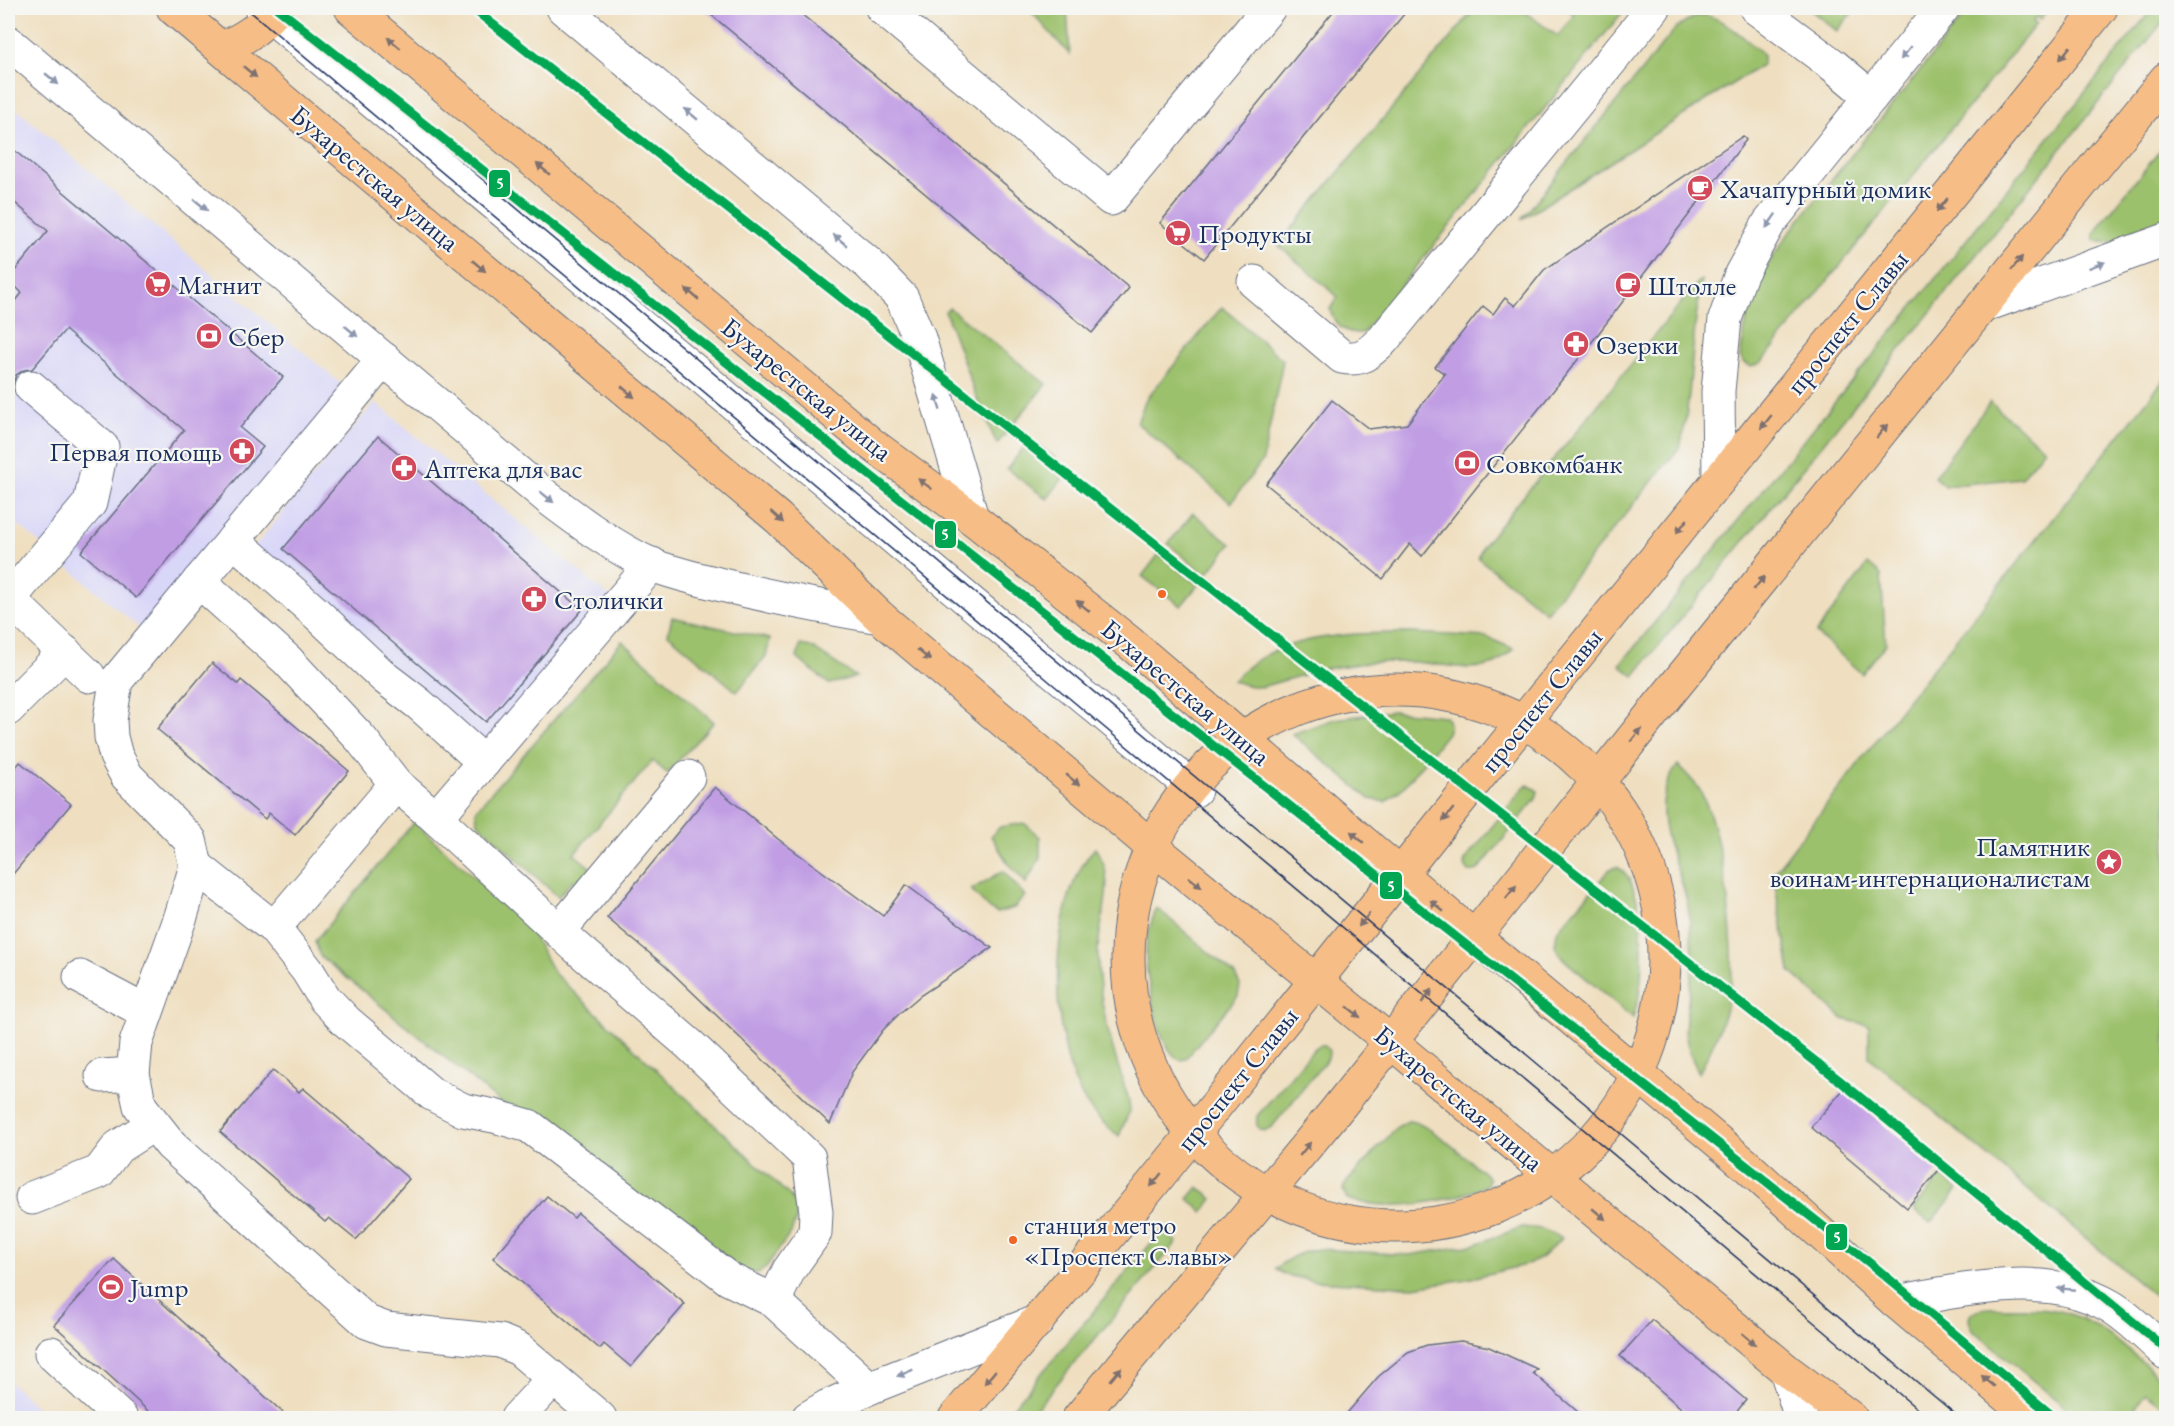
<svg xmlns="http://www.w3.org/2000/svg" width="2174" height="1426" font-family="'EB Garamond',serif">
	<style>
		.built { fill: #d9d7f8 }
		.green { fill: #9cc16c; stroke: #5c7865; stroke-width: 1.5 }
		.building { fill: #c19ee4 }
		.lines { fill: none; stroke-linecap: round; stroke-linejoin: round }
		.minor-casing { stroke: #656d80; stroke-width: 35 }
		.major-casing { stroke: #656d80; stroke-width: 35 }
		.minor { stroke: #fff; stroke-width: 33 }
		.major { stroke: #f6be86; stroke-width: 33 }
		.tram { stroke: #1b2f5e; stroke-width: 1.5 }
		.metro-1-casing { stroke: #f6f6f2; stroke-width: 14 }
		.metro-1 { stroke: #00a651; stroke-width: 9 }
		.oneway { fill: #7e6f70 }
		.oneway2 { fill: #8d97ae }
		.bus-dot { fill: #f26522; stroke: #f6f6f2; stroke-width: 2 }
		.labels { text-anchor: middle; dominant-baseline: central; stroke-width: 4.5; stroke-linejoin: round; paint-order: stroke }
		.bus-label { font-size: 26px; fill: #1b2f5e; stroke: #f6f6f2; text-anchor: start }
		.street-label { font-size: 27px; fill: #1b2f5e; stroke: #f6f6f2 }
		.poi-label { font-size: 27px; fill: #1b2f5e; stroke: #f6f6f2; text-anchor: start }
		.line-badge { stroke: #f6f6f2; stroke-width: 2 }
		.badge-label { font-size: 16px; text-anchor: middle; font-weight: bold; fill: #fff }
	</style>
	<rect width="100%" height="100%" fill="#f6f6f2"/>
	<filter id="ink" filterUnits="userSpaceOnUse"><feTurbulence type="fractalNoise" baseFrequency=".0167" numOctaves="2"/><feDisplacementMap in="SourceGraphic" scale="12" xChannelSelector="R" yChannelSelector="G"/><feConvolveMatrix kernelMatrix="1 2 1 2 8 2 1 2 1" color-interpolation-filters="sRGB"/></filter>
	<filter id="wash" filterUnits="userSpaceOnUse"><feTurbulence type="fractalNoise" baseFrequency=".008" numOctaves="4" result="noise"/><feDisplacementMap in="SourceGraphic" scale="24" xChannelSelector="R" yChannelSelector="G"/><feGaussianBlur stdDeviation="1.35" result="paint"/><feColorMatrix in="noise" values="0 0 0 0 0 0 0 0 0 0 0 0 0 0 0 0 0 1.4 0 .05"/><feComposite in="paint" operator="in"/></filter>
	<g filter="url(#wash)">
		<rect width="100%" height="100%" fill="#efdfc0"/>
		<!-- built -->
		<g class="built">
			<path d="M8,102L348,390L155,641L8,516Z"/>
			<path d="M375,402L617,603L490,756L248,554Z"/>
			<path d="M8,1380L49,1418H8Z"/>
		</g>
		<!-- green -->
		<g class="green">
			<path d="M1028,8H1067L1070,55Z"/>
			<path d="M1502,8H1519L1558,36L1574,15L1565,8H1626L1363,333C1345,334 1335,327 1330,309L1338,297L1278,245L1472,12Z"/>
			<path d="M1808,8H1856L1837,31Z"/>
			<path d="M1970,8H2050L2040,20L2036,17L2033,21L2036,24L1761,363L1751,367L1743,362L1740,356C1744,333 1748,308 1757,287C1765,267 1777,250 1789,233Z"/>
			<path d="M2153,8H2166V18L1928,315L1634,676L1620,665L1914,305Z"/>
			<path d="M1700,15C1722,15 1743,38 1760,51L1763,56V64L1521,220L1675,29L1691,19Z"/>
			<path d="M2166,143V218C2150,227 2113,250 2095,240L2094,234L2100,225Z"/>
			<path d="M1702,280C1690,335 1694,392 1680,447L1546,612L1478,558L1483,546L1698,282Z"/>
			<path d="M1222,307L1283,360L1263,460L1231,503L1137,423L1146,399Z"/>
			<path d="M949,308L1046,384L997,444L980,407L945,311Z"/>
			<path d="M2166,377V1305L1869,1057V1025L1843,1019L1790,971L1773,874L1910,697Z"/>
			<path d="M1990,402L2044,449L2021,478L1945,486L1934,477Z"/>
			<path d="M1030,439L1070,469L1047,499L1007,469Z"/>
			<path d="M1193,513L1231,544L1206,575L1168,544Z"/>
			<path d="M1159,554L1198,585L1181,606L1142,576Z"/>
			<path d="M1868,564L1881,575L1886,644L1862,674L1816,633Z"/>
			<path d="M672,617L770,639L766,656L737,692L668,634Z"/>
			<path d="M1410,633L1486,637L1514,649L1495,664L1483,667L1468,668L1415,662H1372L1324,669L1261,687L1245,685L1233,681C1273,633 1352,633 1410,633Z"/>
			<path d="M622,641L714,722L667,773L652,761L574,854L597,873L585,889L573,880L558,897L482,827L477,821L476,810Z"/>
			<path d="M800,645L811,647L856,677L829,684L797,658Z"/>
			<path d="M1393,711L1445,716C1450,722 1450,725 1447,733L1404,787L1385,802L1370,799L1292,734L1335,719Z"/>
			<path d="M1678,765C1685,773 1693,780 1699,789C1722,827 1738,949 1730,992C1725,1020 1712,1048 1699,1073C1677,1032 1687,1021 1691,979C1694,959 1691,936 1689,915C1686,880 1664,848 1663,813C1662,795 1667,779 1678,765Z"/>
			<path d="M1528,785L1538,791L1536,799L1478,870L1469,872L1464,865L1465,860L1524,787Z"/>
			<path d="M414,822L528,926L554,973L791,1197L796,1206L797,1216L791,1233L766,1267L758,1273L749,1274L501,1103L320,956L315,941Z"/>
			<path d="M1024,823L1040,837V858L1026,883L1008,863L991,836L1000,827Z"/>
			<path d="M1095,848C1119,879 1099,916 1098,951C1097,1003 1113,1051 1129,1100L1130,1110L1119,1136C1106,1126 1092,1114 1084,1100C1048,1039 1046,902 1095,848Z"/>
			<path d="M1617,867C1646,880 1644,968 1639,995C1638,1003 1635,1010 1633,1018L1562,958L1555,946L1557,931L1610,869Z"/>
			<path d="M1003,871L1025,896L1014,908L997,913L989,909L971,890Z"/>
			<path d="M1157,908L1235,975L1240,985L1238,996L1185,1059L1180,1060C1157,1049 1146,977 1146,953C1146,937 1151,921 1157,908Z"/>
			<path d="M1320,1045H1325C1329,1049 1330,1052 1328,1058L1272,1127L1264,1131C1256,1128 1256,1124 1257,1116L1315,1048Z"/>
			<path d="M1408,1121C1428,1121 1470,1162 1487,1176L1489,1179L1487,1185C1449,1203 1388,1212 1347,1199L1343,1190L1345,1184L1397,1127Z"/>
			<path d="M1942,1176L1958,1190L1930,1223L1913,1209Z"/>
			<path d="M1198,1187L1213,1199L1203,1212L1188,1199Z"/>
			<path d="M1522,1227L1542,1229L1562,1238L1541,1258L1525,1265L1467,1279L1414,1287L1315,1281L1286,1275L1275,1269C1288,1258 1302,1251 1319,1249L1409,1255L1473,1245Z"/>
			<path d="M1163,1229L1177,1242L1028,1418H1004Z"/>
			<path d="M2011,1308C2029,1308 2049,1307 2067,1313C2105,1325 2137,1358 2166,1383V1409L2146,1393L2130,1413L2136,1418H2078L1975,1332C1954,1304 1995,1308 2011,1308Z"/>
		</g>
		<g id="blocks">
			<!-- building -->
			<g class="building">
				<path d="M703,8H794L1129,288L1092,333Z"/>
				<path d="M1336,8H1409L1204,259L1160,223Z"/>
				<path d="M1743,136L1746,140L1595,338L1422,556L1410,544L1383,579L1266,484L1332,400L1369,429L1407,424L1445,374L1435,367L1483,306L1493,314L1505,298L1515,306L1544,270Z"/>
				<path d="M8,145L283,377L240,428L263,447L136,598L81,552L184,430L65,330L32,369L24,370L16,375L13,383V391L8,398V311L22,293L8,279L48,231L8,197Z"/>
				<path d="M378,436L582,610L486,722L283,549Z"/>
				<path d="M212,663L238,684L241,680L349,771L295,835L269,813L265,819L157,729Z"/>
				<path d="M20,762L71,804L8,880V777Z"/>
				<path d="M715,787L778,839L883,916L906,885L992,948L921,995L901,1012L883,1030L852,1072L830,1124L665,966L607,918Z"/>
				<path d="M273,1070L299,1092L303,1088L409,1179L356,1240L329,1218L325,1222L220,1132Z"/>
				<path d="M1843,1090L1939,1170L1907,1208L1811,1127Z"/>
				<path d="M547,1196L574,1218L578,1213L685,1304L631,1367L604,1344L600,1349L493,1258Z"/>
				<path d="M114,1259L290,1419H157L54,1325Z"/>
				<path d="M1652,1320L1746,1400L1731,1419H1694L1620,1356Z"/>
				<path d="M1461,1341L1489,1347L1537,1369L1533,1373L1586,1419H1342L1378,1377L1408,1352L1427,1345Z"/>
			</g>
		</g>
	</g>
	<g filter="url(#ink)">
		<use href="#blocks" fill-opacity="0" stroke="#656d80" stroke-width="1.5"/>
		<g class="lines">
			<defs>
				<g id="minor">
					<path d="M261,8L1195,790"/>
					<path d="M563,8L869,264L902,298L919,338L972,518"/>
					<path d="M882,8L1111,199L1269,8"/>
					<path d="M1756,8L1833,65L1871,97"/>
					<path d="M8,42L548,498C581,523 615,548 652,565C675,574 699,579 722,585C775,598 827,608 880,617"/>
					<path d="M1254,282L1342,357C1363,361 1368,353 1383,340L1654,8"/>
					<path d="M1983,306L2166,240"/>
					<path d="M384,359L116,681L110,720L111,737L116,756L127,776L190,840L196,866L181,916L136,1043L133,1074L140,1106L171,1145L367,1322L386,1329L500,1341L519,1349L600,1418"/>
					<path d="M1719,480L1718,391L1725,319L1741,274L1769,223L1943,8"/>
					<path d="M233,540L316,613L385,678L419,704L484,762"/>
					<path d="M199,581L287,660L361,739L396,784"/>
					<path d="M8,598L89,676"/>
					<path d="M9,599L90,503L102,447L31,387"/>
					<path d="M8,709L65,652"/>
					<path d="M436,818L652,564"/>
					<path d="M196,866L274,928L307,970L325,999L346,1021L432,1094L463,1110L494,1116L529,1126L729,1279L774,1301L869,1388"/>
					<path d="M274,928L396,784L436,818L575,946L690,1045L809,1158L816,1212L815,1233L789,1270L774,1301"/>
					<path d="M559,931L688,777"/>
					<path d="M80,977L146,1012"/>
					<path d="M102,1076L133,1074"/>
					<path d="M32,1198L99,1172L118,1147L154,1124"/>
					<path d="M1896,1302C1963,1290 2048,1269 2110,1306C2129,1317 2149,1338 2166,1353"/>
					<path d="M51,1353L121,1418"/>
					<path d="M1786,1370L1801,1418"/>
					<path d="M517,1418L553,1379"/>
					<path d="M808,1418L828,1406L869,1388L1038,1321"/>
				</g>
				<g id="major">
					<path d="M173,8L778,518L880,617L1150,845L1391,1042L1786,1370L1851,1418"/>
					<path d="M351,8L870,443L972,518L1130,643L1474,937L1746,1165L1896,1302L2033,1418"/>
					<path d="M222,48C248,37 258,29 277,8"/>
					<circle cx="1396" cy="958" r="268"/>
					<path d="M955,1418L1149,1188L1239,1077L1447,816L2101,8"/>
					<path d="M1079,1418L1334,1113L1653,713L2166,79"/>
				</g>
			</defs>
			<!-- minor casing -->
			<use href="#minor" class="minor-casing"/>
			<!-- major casing -->
			<use href="#major" class="major-casing"/>
			<!-- minor -->
			<use href="#minor" class="minor"/>
			<!-- major -->
			<use href="#major" class="major"/>
			<!-- tram -->
			<g class="tram">
				<path d="M246,8L1928,1418"/>
				<path d="M278,8L1960,1418"/>
			</g>
			<defs>
				<g id="metro-1">
					<path d="M277,8L1871,1264L2055,1418"/>
					<path d="M472,8L1839,1080L2166,1349"/>
				</g>
			</defs>
			<!-- metro-1 casing -->
			<use href="#metro-1" class="metro-1-casing"/>
			<!-- metro-1 -->
			<use href="#metro-1" class="metro-1"/>
		</g>
		<!-- one-way arrows -->
		<defs><path id="oneway-solid" d="M-6-.8H1V-3.2L6.5 0L1 3.2V.8H-6Z" transform="scale(1.5)"/></defs>
		<g class="oneway">
			<use href="#oneway-solid" transform="translate(394 43) rotate(-140)"/>
			<use href="#oneway-solid" transform="translate(2065 53) rotate(129)"/>
			<use href="#oneway-solid" transform="translate(250 72) rotate(40)"/>
			<use href="#oneway-solid" transform="translate(543 169) rotate(-140)"/>
			<use href="#oneway-solid" transform="translate(1942 205) rotate(129)"/>
			<use href="#oneway-solid" transform="translate(2017 263) rotate(-51)"/>
			<use href="#oneway-solid" transform="translate(479 266) rotate(40)"/>
			<use href="#oneway-solid" transform="translate(692 294) rotate(-140)"/>
			<use href="#oneway-solid" transform="translate(628 392) rotate(40)"/>
			<use href="#oneway-solid" transform="translate(1766 422) rotate(129)"/>
			<use href="#oneway-solid" transform="translate(1882 431) rotate(-51)"/>
			<use href="#oneway-solid" transform="translate(925 484) rotate(-144)"/>
			<use href="#oneway-solid" transform="translate(777 517) rotate(42)"/>
			<use href="#oneway-solid" transform="translate(1682 526) rotate(129)"/>
			<use href="#oneway-solid" transform="translate(1759 583) rotate(-51)"/>
			<use href="#oneway-solid" transform="translate(1083 606) rotate(-141)"/>
			<use href="#oneway-solid" transform="translate(924 655) rotate(40)"/>
			<use href="#oneway-solid" transform="translate(1636 735) rotate(-51)"/>
			<use href="#oneway-solid" transform="translate(1073 780) rotate(40)"/>
			<use href="#oneway-solid" transform="translate(1448 815) rotate(129)"/>
			<use href="#oneway-solid" transform="translate(1357 837) rotate(-139)"/>
			<use href="#oneway-solid" transform="translate(1195 882) rotate(39)"/>
			<use href="#oneway-solid" transform="translate(1511 892) rotate(-51)"/>
			<use href="#oneway-solid" transform="translate(1437 906) rotate(-140)"/>
			<use href="#oneway-solid" transform="translate(1364 920) rotate(129)"/>
			<use href="#oneway-solid" transform="translate(1427 996) rotate(-51)"/>
			<use href="#oneway-solid" transform="translate(1354 1012) rotate(39)"/>
			<use href="#oneway-solid" transform="translate(1305 1149) rotate(-51)"/>
			<use href="#oneway-solid" transform="translate(1156 1180) rotate(129)"/>
			<use href="#oneway-solid" transform="translate(1599 1214) rotate(40)"/>
			<use href="#oneway-solid" transform="translate(1749 1339) rotate(40)"/>
			<use href="#oneway-solid" transform="translate(1116 1374) rotate(-50)"/>
			<use href="#oneway-solid" transform="translate(990 1377) rotate(130)"/>
			<use href="#oneway-solid" transform="translate(1988 1381) rotate(-140)"/>
		</g>
		<g class="oneway2">
			<use href="#oneway-solid" transform="translate(1906 53) rotate(129)"/>
			<use href="#oneway-solid" transform="translate(52 79) rotate(40)"/>
			<use href="#oneway-solid" transform="translate(691 114) rotate(-140)"/>
			<use href="#oneway-solid" transform="translate(201 205) rotate(40)"/>
			<use href="#oneway-solid" transform="translate(1771 221) rotate(125)"/>
			<use href="#oneway-solid" transform="translate(840 240) rotate(-140)"/>
			<use href="#oneway-solid" transform="translate(2097 265) rotate(-20)"/>
			<use href="#oneway-solid" transform="translate(351 331) rotate(40)"/>
			<use href="#oneway-solid" transform="translate(938 402) rotate(-106)"/>
			<use href="#oneway-solid" transform="translate(547 497) rotate(39)"/>
			<use href="#oneway-solid" transform="translate(2066 1289) rotate(-175)"/>
			<use href="#oneway-solid" transform="translate(905 1373) rotate(158)"/>
		</g>
	</g>
	<!-- icons -->
	<defs>
		<symbol id="cafe-disc" viewBox="-11 -11 22 22"><circle r="9.5" fill="#d1495b" stroke="#f6f6f2"/><path d="M-5.5-4.5H6V0H3Q3 3.5 0 3.5H-2.5Q-5.5 3.5-5.5 0ZM3-3.2v2h1.7v-2ZM-6 4.5H4V6H-6Z" fill="#fff"/></symbol>
		<symbol id="supermarket-disc" viewBox="-11 -11 22 22"><circle r="9.5" fill="#d1495b" stroke="#f6f6f2"/><path d="M-6-5.5h2.5l.6 2H6L4.5 2H-2.5L-4.4-4H-6ZM-1.5 3.2a1.3 1.3 0 1 0 .1 0ZM3 3.2a1.3 1.3 0 1 0 .1 0Z" fill="#fff"/></symbol>
		<symbol id="bank-disc" viewBox="-11 -11 22 22"><circle r="9.5" fill="#d1495b" stroke="#f6f6f2"/><path d="M-6-4H6V4H-6ZM0-2.3a2.3 2.3 0 1 0 0 4.6a2.3 2.3 0 1 0 0-4.6Z" fill="#fff"/></symbol>
		<symbol id="pharmacy-disc" viewBox="-11 -11 22 22"><circle r="9.5" fill="#d1495b" stroke="#f6f6f2"/><path d="M-2-6h4v4h4v4h-4v4h-4v-4h-4v-4h4Z" fill="#fff"/></symbol>
		<symbol id="sight-disc" viewBox="-11 -11 22 22"><circle r="9.5" fill="#d1495b" stroke="#f6f6f2"/><path d="M0-6L1.8-2.2L6-1.7L2.9 1.2L3.7 5.4L0 3.3L-3.7 5.4L-2.9 1.2L-6-1.7L-1.8-2.2Z" fill="#fff"/></symbol>
		<symbol id="stadium-disc" viewBox="-11 -11 22 22"><circle r="9.5" fill="#d1495b" stroke="#f6f6f2"/><path d="M0-5a6.5 5 0 1 0 0 10a6.5 5 0 1 0 0-10ZM-3.5-1.8h7v3.6h-7Z" fill="#fff"/></symbol>
	</defs>
	<g fill-rule="evenodd">
		<use href="#cafe-disc" x="1685" y="173" width="30" height="30"/>
		<use href="#supermarket-disc" x="1163" y="218" width="30" height="30"/>
		<use href="#supermarket-disc" x="143" y="269" width="30" height="30"/>
		<use href="#cafe-disc" x="1613" y="270" width="30" height="30"/>
		<use href="#bank-disc" x="194" y="321" width="30" height="30"/>
		<use href="#pharmacy-disc" x="1561" y="329" width="30" height="30"/>
		<use href="#pharmacy-disc" x="227" y="436" width="30" height="30"/>
		<use href="#bank-disc" x="1452" y="448" width="30" height="30"/>
		<use href="#pharmacy-disc" x="389" y="453" width="30" height="30"/>
		<use href="#pharmacy-disc" x="519" y="584" width="30" height="30"/>
		<use href="#sight-disc" x="2094" y="847" width="30" height="30"/>
		<use href="#stadium-disc" x="96" y="1272" width="30" height="30"/>
	</g>
	<!-- markers -->
	<g class="bus-dot">
		<circle cx="1162" cy="594" r="5"/>
		<circle cx="1013" cy="1240" r="5"/>
	</g>
	<g class="labels">
		<!-- bus labels -->
		<g class="bus-label">
			<text x="1024" y="1225">станция метро<tspan x="1024" dy="31">«Проспект Славы»</tspan></text>
		</g>
		<!-- street labels -->
		<g class="street-label">
			<text transform="translate(375 178) rotate(40)">Бухарестская улица</text>
			<text transform="translate(1847 322) rotate(-51)">проспект Славы</text>
			<text transform="translate(807 389) rotate(39)">Бухарестская улица</text>
			<text transform="translate(1186 692) rotate(40)">Бухарестская улица</text>
			<text transform="translate(1541 700) rotate(-51)">проспект Славы</text>
			<text transform="translate(1237 1079) rotate(-51)">проспект Славы</text>
			<text transform="translate(1459 1098) rotate(40)">Бухарестская улица</text>
		</g>
		<!-- poi labels -->
		<g class="poi-label">
			<text x="1720" y="188">Хачапурный домик</text>
			<text x="1198" y="233">Продукты</text>
			<text x="178" y="284">Магнит</text>
			<text x="1648" y="285">Штолле</text>
			<text x="228" y="336">Сбер</text>
			<text x="1596" y="344">Озерки</text>
			<text x="222" y="451" text-anchor="end">Первая помощь</text>
			<text x="1486" y="463">Совкомбанк</text>
			<text x="424" y="468">Аптека для вас</text>
			<text x="554" y="599">Столички</text>
			<text x="2090" y="846" text-anchor="end">Памятник<tspan x="2090" dy="31">воинам-интернационалистам</tspan></text>
			<text x="130" y="1287">Jump</text>
		</g>
	</g>
	<g class="line-badge">
		<rect x="488" y="169" width="23" height="29" rx="6" fill="#00a651"/>
		<rect x="934" y="520" width="23" height="29" rx="6" fill="#00a651"/>
		<rect x="1379" y="871" width="24" height="29" rx="6" fill="#00a651"/>
		<rect x="1825" y="1223" width="23" height="28" rx="6" fill="#00a651"/>
	</g>
	<g class="badge-label">
		<text x="500" y="189">5</text>
		<text x="945" y="540">5</text>
		<text x="1391" y="892">5</text>
		<text x="1837" y="1243">5</text>
	</g>
	<!-- margin -->
	<rect width="2174" height="1426" fill="none" stroke="#f6f6f2" stroke-width="30"/>
</svg>
